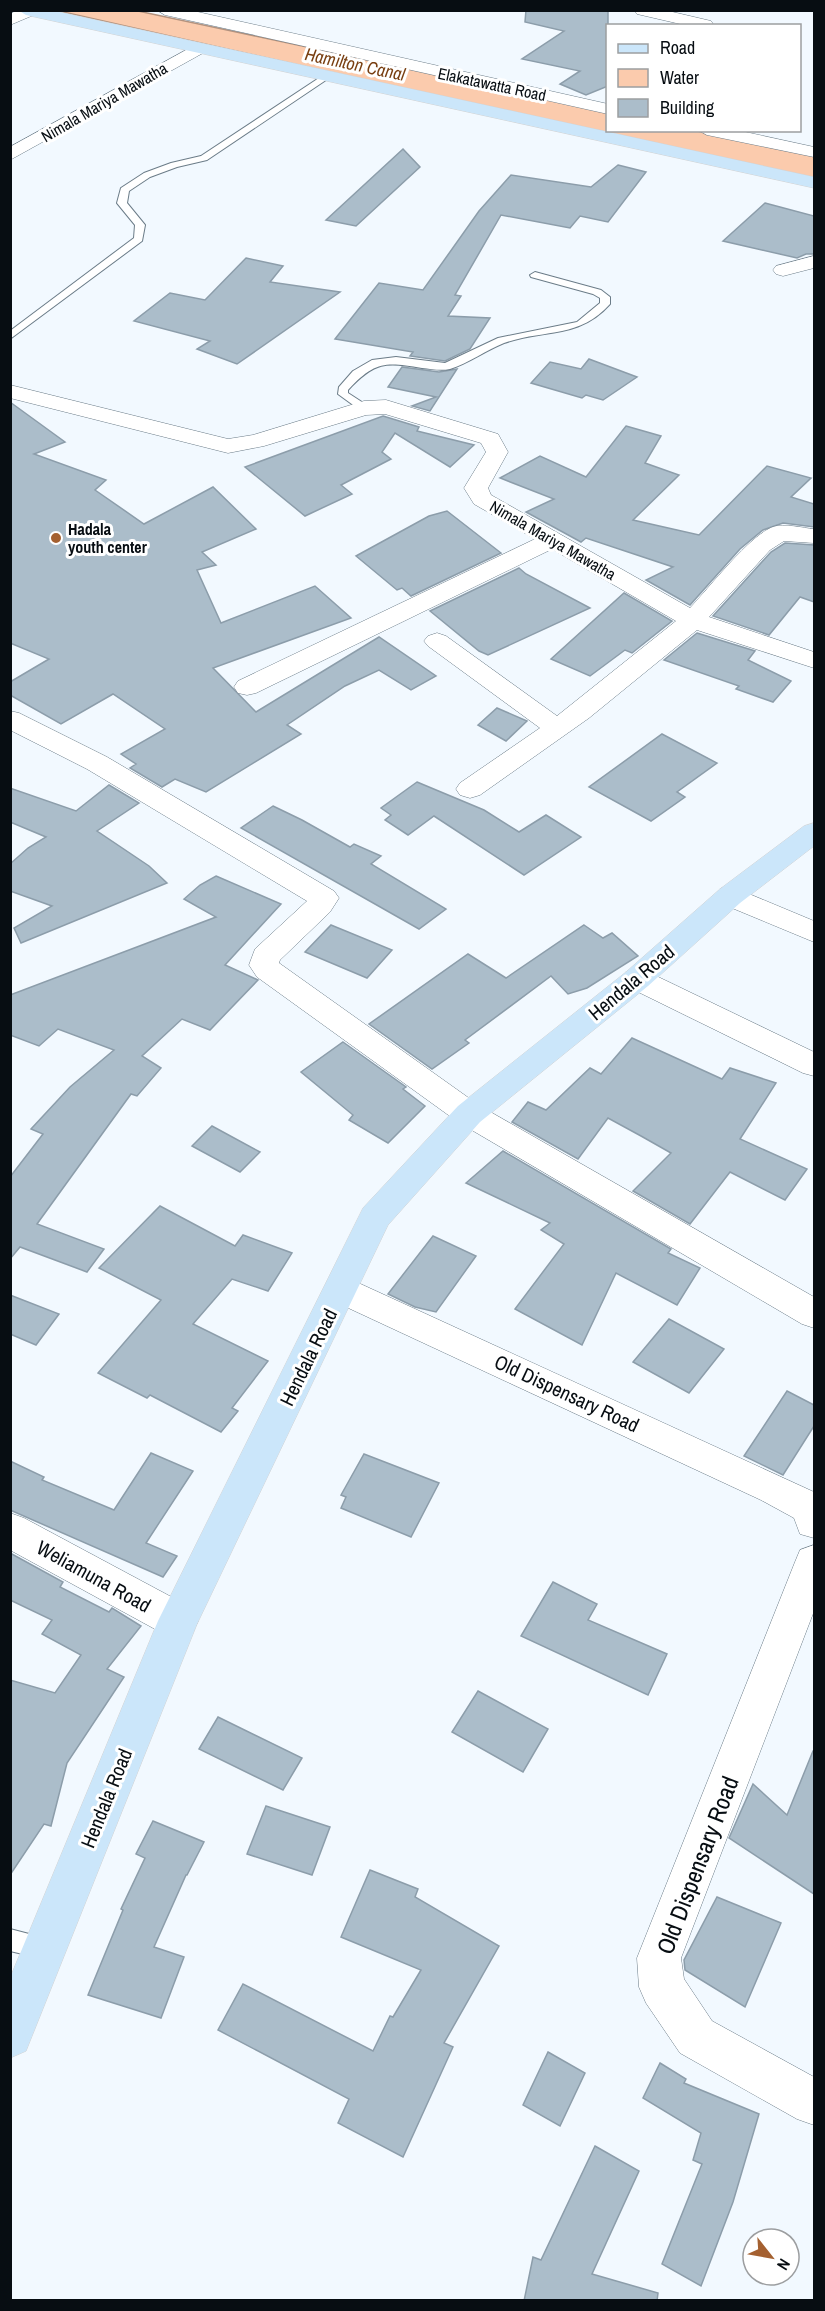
<svg xmlns="http://www.w3.org/2000/svg" width="825" height="2311" font-family="'Archivo Narrow',sans-serif">
	<style>
		.water { fill: #fbcbad; stroke: #b2927e; stroke-width: 1.5 }
		.building { fill: #abbdca; stroke: #8c9daa; stroke-width: 1.5 }
		.lines { fill: none; stroke-linecap: round; stroke-linejoin: round }
		.service-casing { stroke: #6b7c88; stroke-width: 2 }
		.minor-casing { stroke: #6b7c88; stroke-width: 1 }
		.primary-casing { stroke: #d2d3d4; stroke-width: 1 }
		.service { fill: #fff; fill-rule: evenodd }
		.minor { fill: #fff; fill-rule: evenodd }
		.primary { fill: #cbe6fa; fill-rule: evenodd }
		.poi-dot { fill: #a46030; stroke: #fff; stroke-width: 2 }
		.labels { text-anchor: middle; dominant-baseline: central; stroke-width: 6; stroke-linejoin: round; paint-order: stroke }
		.far-street-label { font-size: 16px; fill: #070d12; stroke: #fff }
		.far-poi-label { font-size: 16px; font-weight: bold; fill: #070d12; stroke: #fff; text-anchor: start }
		.far-water-label { font-size: 18px; font-style: italic; fill: #793f11; stroke: #fff }
		.street-label { font-size: 20px; fill: #070d12; stroke: #fff }
		.near-street-label { font-size: 24px; fill: #070d12; stroke: #fff }
	</style>
	<rect width="100%" height="100%" fill="#f2f9ff"/>
	<!-- water -->
	<path class="water" d="M59,11H138L607,111L608,130L697,131L814,155V179L751,167Z"/>
	<!-- building -->
	<g class="building">
		<path d="M526,10H608V86L586,95L560,84L580,71L522,59L564,31L525,22Z"/>
		<path d="M403,149L420,167L356,226L326,220Z"/>
		<path d="M618,165L646,172L608,222L580,216L570,228L501,215L455,295L461,296L448,316L490,318L470,349L445,361L410,356L413,352L335,339L379,283L423,290L479,211L511,175L591,187Z"/>
		<path d="M765,203L814,216V254H806L797,258L723,241Z"/>
		<path d="M246,258L283,266L270,282L340,292L237,364L197,349L210,341L134,321L170,293L205,300Z"/>
		<path d="M589,359L637,377L603,400L586,395L582,398L531,383L550,362L581,369Z"/>
		<path d="M402,367L439,372L457,369L430,411L412,406L436,397L388,387Z"/>
		<path d="M10,402L65,442L34,454L106,480L95,490L144,524L213,487L256,529L202,552L216,565L197,570L221,623L315,586L351,618L213,668L256,712L379,637L436,676L411,690L379,670L345,686L287,725L301,734L206,792L175,779L162,787L130,768L136,764L121,754L165,729L113,694L61,724L10,695V682L49,659L10,643Z"/>
		<path d="M383,416L419,427L417,431L474,445L450,467L395,433L382,452L391,459L341,485L352,494L305,516L245,467Z"/>
		<path d="M626,426L661,436L645,463L679,475L633,520L699,535L767,466L811,478L791,497L814,504V527L783,523L763,530L740,549L690,605L646,580L673,567L586,538L581,542L526,512L554,499L500,478L540,456L586,477Z"/>
		<path d="M447,511L501,553L411,596L402,588L397,590L356,556L429,516Z"/>
		<path d="M785,543L814,545V602L800,597L769,635L713,616L771,552Z"/>
		<path d="M519,568L526,574L590,608L488,655L479,651L430,611Z"/>
		<path d="M624,593L672,621L632,653L625,650L590,676L551,659Z"/>
		<path d="M697,633L755,651L748,660L791,681L773,702L736,689L739,686L664,660Z"/>
		<path d="M497,708L527,721L506,741L478,725Z"/>
		<path d="M662,734L717,763L677,792L685,797L651,821L589,787Z"/>
		<path d="M417,782L484,810L519,832L546,815L581,837L524,875L434,816L408,835L385,820L391,815L381,808Z"/>
		<path d="M109,785L139,803L97,831L149,866L167,883L21,943L14,928L52,906L10,891V864L28,848L46,837L10,822V788L76,811Z"/>
		<path d="M273,806L302,820L350,847L354,844L381,856L371,864L446,909L419,929L241,828Z"/>
		<path d="M216,876L281,904L225,965L258,980L210,1030L182,1019L142,1056L161,1068L137,1096L131,1094L37,1224L104,1249L87,1272L20,1247L10,1259V1177L43,1134L31,1129L70,1087L114,1050L58,1029L39,1046L10,1035V995L216,917L184,899L200,885Z"/>
		<path d="M331,925L392,950L367,978L305,952Z"/>
		<path d="M584,925L603,938L612,933L638,956L587,988L568,994L551,976L465,1040L469,1043L432,1069L369,1024L468,954L506,978Z"/>
		<path d="M632,1038L722,1079L730,1068L776,1083L740,1139L807,1169L785,1200L730,1172L690,1224L633,1191L671,1153L641,1136L608,1118L578,1159L512,1122L528,1102L546,1110L590,1068L601,1074Z"/>
		<path d="M343,1042L406,1087L403,1089L425,1106L388,1143L349,1120L353,1115L301,1072Z"/>
		<path d="M212,1126L260,1152L240,1172L192,1146Z"/>
		<path d="M503,1151L671,1249L668,1253L700,1268L677,1305L616,1273L582,1345L515,1309L564,1244L541,1230L550,1223L466,1183Z"/>
		<path d="M160,1206L235,1246L243,1235L292,1253L268,1291L232,1279L193,1324L268,1361L232,1408L238,1411L221,1432L150,1395L147,1398L98,1373L161,1300L99,1268Z"/>
		<path d="M433,1236L476,1256L436,1312L415,1307L388,1294Z"/>
		<path d="M10,1295L59,1314L36,1345L10,1334Z"/>
		<path d="M669,1319L724,1349L689,1393L633,1362Z"/>
		<path d="M787,1391L814,1405V1426L783,1475L744,1456Z"/>
		<path d="M151,1453L193,1471L146,1543L177,1556L163,1577L10,1510V1461L44,1477L42,1480L114,1510Z"/>
		<path d="M364,1454L439,1483L411,1537L341,1508L346,1497L341,1495Z"/>
		<path d="M10,1553L63,1582L60,1587L109,1612L112,1608L141,1626L107,1669L124,1677L67,1763L51,1826L44,1824L10,1875V1680L55,1693L81,1655L42,1634L52,1620L10,1600Z"/>
		<path d="M553,1582L597,1604L588,1620L667,1654L648,1695L521,1636Z"/>
		<path d="M478,1691L548,1729L523,1772L452,1732Z"/>
		<path d="M218,1717L302,1758L283,1790L199,1749Z"/>
		<path d="M813,1751H814V1894L729,1838L753,1784L787,1815Z"/>
		<path d="M266,1806L330,1827L312,1875L247,1854Z"/>
		<path d="M153,1821L204,1842L187,1875H186L154,1947L184,1957L161,2018L88,1995L123,1910L121,1909L145,1858L136,1854Z"/>
		<path d="M370,1870L418,1889L415,1897L499,1946L444,2043L453,2047L403,2157L338,2123L349,2099L218,2030L243,1984L373,2051L390,2016L393,2017L421,1970L341,1937Z"/>
		<path d="M717,1897L781,1923L745,2007L685,1970L684,1960Z"/>
		<path d="M548,2052L585,2073L560,2126L523,2105Z"/>
		<path d="M660,2063L686,2079L684,2083L759,2114L733,2202L701,2286L662,2264L702,2164L693,2160L701,2133L643,2098Z"/>
		<path d="M595,2146L639,2171L592,2274L658,2293L657,2301H524L533,2257L541,2260Z"/>
	</g>
	<g class="lines">
		<defs>
			<g id="service">
				<path d="M322,76L329,78L207,160L177,167L150,177L129,191L127,203L145,225L142,241L10,339V331L134,238L135,225L117,203L121,188L144,173L171,163L201,156Z"/>
				<path d="M535,272L601,290L610,297V304C579,339 544,329 504,343C486,350 469,363 450,369C441,371 431,369 422,368C385,362 375,361 348,390V393L368,406V410H360L338,394L339,387L353,371L372,360L396,357L445,363L498,338L577,322L600,303V298L593,294L531,277L530,275Z"/>
				<path d="M10,1929L52,1940L55,1948L52,1956L44,1959L10,1951Z"/>
			</g>
			<g id="minor">
				<path d="M18,10H38V11L36,14L10,25V14Z"/>
				<path d="M157,10H189L608,104V114L165,15Z"/>
				<path d="M664,10L711,21L713,24L689,26L637,14L635,11Z"/>
				<path d="M197,44L203,45L205,49L203,53L10,160V147Z"/>
				<path d="M698,130H736L814,147V157L707,135Z"/>
				<path d="M814,256V268L783,276L776,274L773,270L776,266Z"/>
				<path d="M10,385L228,439L253,435L364,401L386,400L498,434L508,452L488,488L491,495L690,608C709,588 750,535 773,527C785,523 802,528 814,529V543L784,541L770,550L709,617L814,652V668L697,630L589,718L480,795L470,798L460,795L456,789L460,783L540,728L428,646L424,641L428,636L437,633L446,636L557,716L676,621L552,549L256,693L247,695L238,693L234,687L238,681L535,539L474,504L464,488L486,452L481,443L385,414L366,415L264,446L228,453L10,398Z"/>
				<path d="M10,711L19,713L107,757L334,891L339,898L330,912L280,960L279,963L480,1106L814,1297V1328L802,1324L458,1122L257,977L249,965L255,949L307,901L87,769L10,730Z"/>
				<path d="M730,886L814,921V942L720,903L715,896L720,889Z"/>
				<path d="M637,969L648,972L814,1052V1076L803,1073L626,986L622,979L626,972Z"/>
				<path d="M341,1275L814,1492V1538L800,1534L794,1518L761,1500L329,1299L324,1289L329,1279Z"/>
				<path d="M10,1513L24,1518L192,1608L198,1621L192,1634L178,1639L164,1634L10,1550Z"/>
				<path d="M814,1545V1611L681,1958L684,1979L712,2021L814,2077V2125L797,2119L680,2053L646,2003L639,1987L637,1958L795,1562L800,1550Z"/>
			</g>
			<g id="primary">
				<path d="M18,10H50L814,177V188L26,15Z"/>
				<path d="M814,823V846L740,903L648,986L480,1122L388,1225L197,1624L26,2051L10,2058V1978L158,1621L363,1208L458,1106L626,972L720,889L804,826Z"/>
			</g>
		</defs>
		<!-- service casing -->
		<use href="#service" class="service-casing"/>
		<!-- minor casing -->
		<use href="#minor" class="minor-casing"/>
		<!-- primary casing -->
		<use href="#primary" class="primary-casing"/>
		<!-- service -->
		<use href="#service" class="service"/>
		<!-- minor -->
		<use href="#minor" class="minor"/>
		<!-- primary -->
		<use href="#primary" class="primary"/>
	</g>
	<!-- markers -->
	<circle class="poi-dot" cx="56" cy="538" r="6"/>
	<g class="labels">
		<!-- far-street labels -->
		<g class="far-street-label">
			<text transform="translate(492 84) rotate(12)">Elakatawatta Road</text>
			<text transform="translate(104 102) rotate(-30)">Nimala Mariya Mawatha</text>
			<text transform="translate(553 540) rotate(30)">Nimala Mariya Mawatha</text>
		</g>
		<!-- far-poi labels -->
		<g class="far-poi-label">
			<text x="68" y="529">Hadala<tspan x="68" dy="18">youth center</tspan></text>
		</g>
		<!-- far-water labels -->
		<g class="far-water-label">
			<text transform="translate(355 64) rotate(12)">Hamilton Canal</text>
		</g>
		<!-- street labels -->
		<g class="street-label">
			<text transform="translate(631 982) rotate(-40)">Hendala Road</text>
			<text transform="translate(308 1357) rotate(-64)">Hendala Road</text>
			<text transform="translate(567 1393) rotate(25)">Old Dispensary Road</text>
			<text transform="translate(94 1576) rotate(29)">Weliamuna Road</text>
			<text transform="translate(106 1798) rotate(-68)">Hendala Road</text>
		</g>
		<!-- near-street labels -->
		<g class="near-street-label">
			<text transform="translate(697 1865) rotate(-69)">Old Dispensary Road</text>
		</g>
	</g>
	<!-- border -->
	<rect width="825" height="2311" fill="none" stroke="#070d12" stroke-width="24"/>
	<!-- legend -->
	<rect x="606" y="24" width="195" height="108" fill="#ffffff" stroke="#9c9ea0" stroke-width="1.5"/>
	<rect x="618" y="44" width="30" height="9" fill="#cbe6fa" stroke="#9c9ea0" stroke-width="1.5"/>
	<text x="660" y="54" font-size="18" fill="#070d12">Road</text>
	<rect x="618" y="69" width="30" height="18" fill="#fbcbad" stroke="#9c9ea0" stroke-width="1.5"/>
	<text x="660" y="84" font-size="18" fill="#070d12">Water</text>
	<rect x="618" y="99" width="30" height="18" fill="#abbdca" stroke="#9c9ea0" stroke-width="1.5"/>
	<text x="660" y="114" font-size="18" fill="#070d12">Building</text>
	<!-- north arrow -->
	<g transform="translate(771 2257) rotate(121)"><circle r="28" fill="#ffffff" stroke="#9c9ea0" stroke-width="1.5"/>
	<path d="M0-4.5L10 22L0 15L-10 22Z" fill="#a46030"/>
	<text y="-9" font-size="16" font-weight="bold" text-anchor="middle" fill="#070d12">N</text>
	</g>
</svg>
